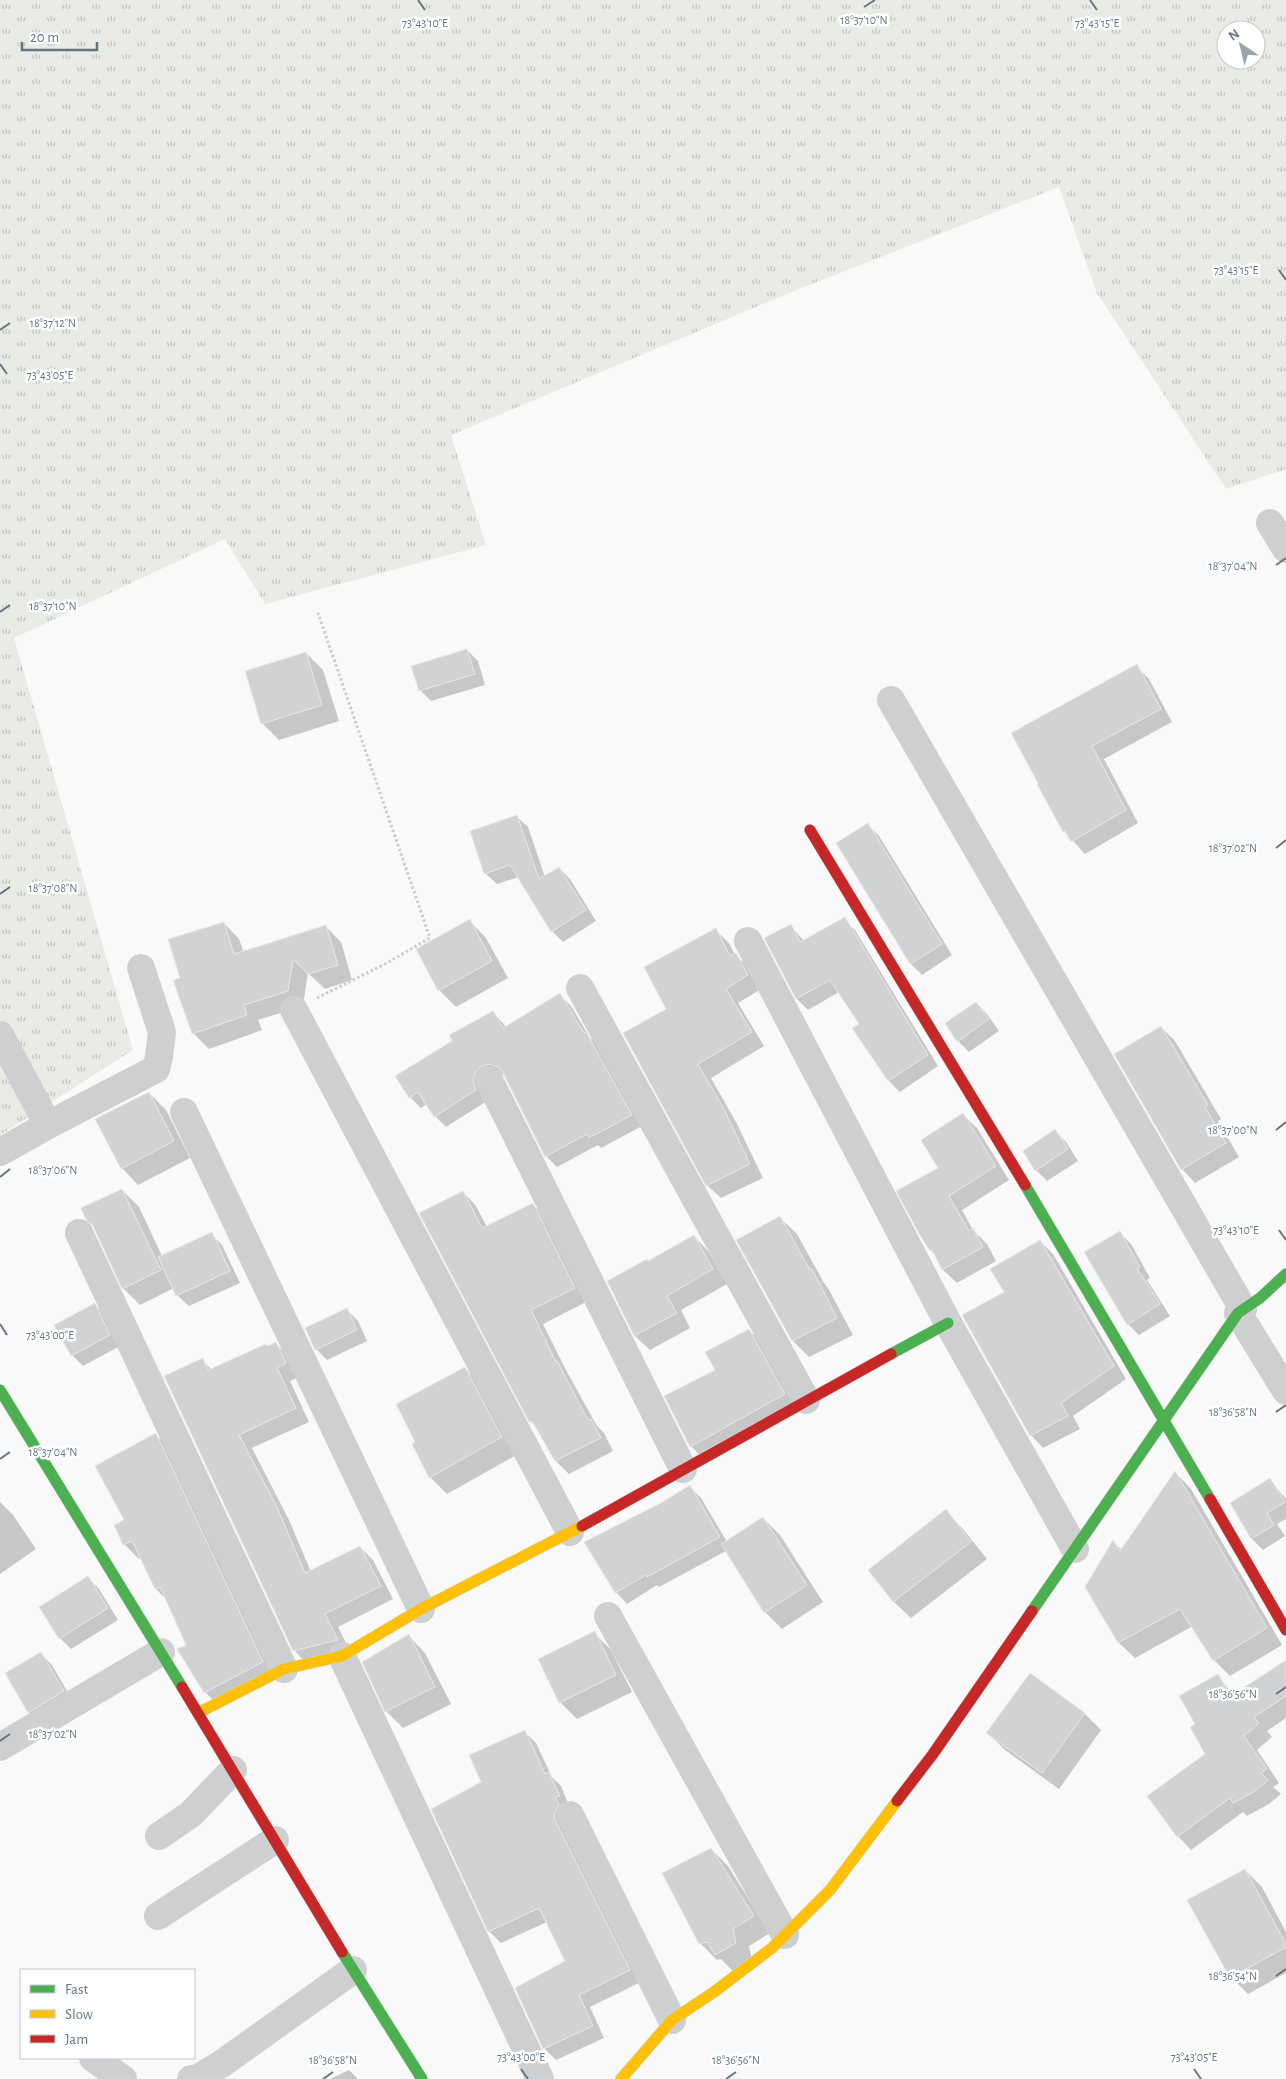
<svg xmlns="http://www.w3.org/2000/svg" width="1286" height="2079" font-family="'Alegreya Sans',sans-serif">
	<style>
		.grass { fill: url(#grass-tufts); fill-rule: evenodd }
		.shadow { fill: #0003 }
		.building { fill: #d0d2d3; stroke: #e8e8e8 }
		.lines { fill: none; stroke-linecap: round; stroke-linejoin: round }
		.fast-casing { stroke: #d5d6d7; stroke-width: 12 }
		.slow-casing { stroke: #d5d6d7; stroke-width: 12 }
		.jam-casing { stroke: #d5d6d7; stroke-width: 12 }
		.path { stroke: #cbcccd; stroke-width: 3; stroke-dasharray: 2.5 2.5; stroke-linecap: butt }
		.street { stroke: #cecfd0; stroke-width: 28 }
		.fast { stroke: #4caf50; stroke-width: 11 }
		.slow { stroke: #ffc107; stroke-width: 11 }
		.jam { stroke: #c62828; stroke-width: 11 }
		.ticks { fill: none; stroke: #657683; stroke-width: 2 }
		.ticks-label { font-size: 12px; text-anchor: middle; fill: #657683; stroke: #fff; stroke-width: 5; stroke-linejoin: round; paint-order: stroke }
	</style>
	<defs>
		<pattern id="grass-tufts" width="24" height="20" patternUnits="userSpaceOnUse" patternTransform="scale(1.25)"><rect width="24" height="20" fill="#e8ebe6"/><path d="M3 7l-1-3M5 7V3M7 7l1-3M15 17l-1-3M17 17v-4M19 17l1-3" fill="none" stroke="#c0c3c0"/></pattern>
	</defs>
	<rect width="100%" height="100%" fill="#f9f9f9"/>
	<!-- grass -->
	<path class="grass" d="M0,0H1286V469L1226,489L1097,293L1059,187L794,291L451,435L486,545L265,604L225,539L14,638L133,1050L0,1135ZM1226,30H1256V60H1226Z"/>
	<!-- shadow -->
	<g class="shadow">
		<path d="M467,650L478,661L485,685L431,701L420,690Z"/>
		<path d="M306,653L323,670L339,721L279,740L262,723Z"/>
		<path d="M1136,666L1149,679L1172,722L1104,759L1138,823L1085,854L1064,831L1038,784Z"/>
		<path d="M516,816L528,827L545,877L559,868L570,879L596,921L563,942L552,931L519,877L497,884L485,873Z"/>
		<path d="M868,825L879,836L952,955L922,975L911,964Z"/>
		<path d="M844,919L855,930L938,1066L900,1092L889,1081L853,1029L860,1024L839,992L808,1010L797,999L766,939L791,926L804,941Z"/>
		<path d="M470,921L486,938L508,978L456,1007L439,990Z"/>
		<path d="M224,923L239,939L244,953L326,927L341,942L352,980L325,989L308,973L303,1006L258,1020L262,1030L209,1049L193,1033L182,978Z"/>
		<path d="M715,930L729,943L735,955L750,968L761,989L738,1003L764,1046L711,1078L737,1124L763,1178L721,1198L707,1185L668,1009Z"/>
		<path d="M560,995L571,1006L590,1038L597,1044L642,1126L601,1148L598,1145L557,1167L546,1156L506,1076L502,1075L493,1077L487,1101L446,1127L435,1116L427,1104L421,1108L410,1097L453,1041L493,1012L506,1027Z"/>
		<path d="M976,1003L987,1014L999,1031L969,1052L958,1041Z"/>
		<path d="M1161,1027L1175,1041L1221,1119L1218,1121L1239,1157L1195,1183L1182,1169Z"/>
		<path d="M149,1093L166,1110L190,1158L138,1185L122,1168Z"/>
		<path d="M963,1115L977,1128L1009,1180L962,1210L973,1230L987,1244L996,1261L957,1283L943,1270L936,1256L931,1250L940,1169Z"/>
		<path d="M1054,1131L1066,1142L1078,1161L1047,1181L1036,1170L1024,1151Z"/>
		<path d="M122,1190L139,1207L162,1256L211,1234L222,1245L240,1283L189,1306L177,1295L174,1288L140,1305L123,1288L94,1226Z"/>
		<path d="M463,1192L476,1206L487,1227L532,1204L546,1217L588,1301L543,1324L567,1372L597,1426L604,1433L613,1451L569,1474L556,1461L537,1428L530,1421Z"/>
		<path d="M780,1218L797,1234L824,1283L828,1288L853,1335L809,1357L793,1341Z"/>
		<path d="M1120,1233L1131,1244L1150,1278L1147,1280L1170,1316L1139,1335L1128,1324Z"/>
		<path d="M694,1236L708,1251L727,1284L681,1310L690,1328L650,1350L635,1336L609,1282L648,1262Z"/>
		<path d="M1040,1241L1053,1254L1126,1379L1073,1416L1080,1429L1043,1448L1031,1435L1006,1293Z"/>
		<path d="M94,1304L105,1315L120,1346L83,1366L72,1355Z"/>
		<path d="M347,1310L358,1321L367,1341L327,1360L316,1349Z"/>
		<path d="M749,1330L766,1347L801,1411L707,1463L691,1446L717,1370Z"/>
		<path d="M276,1344L289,1357L299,1377L290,1381L309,1422L252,1448L289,1520L311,1572L360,1547L373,1560L393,1599L338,1627L351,1653L307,1664L294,1650L202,1360L212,1370Z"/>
		<path d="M465,1368L481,1385L518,1454L447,1494L430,1477Z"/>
		<path d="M155,1434L170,1449L277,1677L220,1707L205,1692L188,1645L168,1601L156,1589L142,1558L139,1559L124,1544L126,1521Z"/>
		<path d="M1176,1473L1191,1489L1282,1645L1230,1676L1214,1660L1193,1626L1135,1658L1118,1642L1113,1542L1122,1550Z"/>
		<path d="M1270,1480L1286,1499V1519L1277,1524L1285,1536L1263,1550L1252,1539L1232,1503Z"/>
		<path d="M690,1487L701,1498L727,1542L763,1518L780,1535L823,1602L782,1629L765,1612L726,1551L659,1587L657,1585L627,1604L616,1592L661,1504Z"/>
		<path d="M0,1502L13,1515L36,1549L0,1574Z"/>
		<path d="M945,1511L962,1528L987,1559L911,1618L894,1602L870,1571Z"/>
		<path d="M88,1578L99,1589L118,1620L71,1649L60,1638L41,1607Z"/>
		<path d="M594,1633L611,1650L632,1692L577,1719L560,1702L540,1660Z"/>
		<path d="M409,1636L425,1653L451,1704L403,1728L386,1711Z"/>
		<path d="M41,1654L52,1665L74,1703L40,1723L29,1712Z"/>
		<path d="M1286,1661V1718L1267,1731L1272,1737L1257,1750L1279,1783L1273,1787L1281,1794L1269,1804L1247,1816L1243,1812L1191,1850L1178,1836L1207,1754L1197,1724L1217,1676L1234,1695Z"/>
		<path d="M1030,1675L1085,1714L1101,1730L1059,1789L1005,1750L988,1733Z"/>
		<path d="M524,1731L536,1743L552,1777L561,1786L641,1982L590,2007L604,2038L556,2060L544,2048L516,1988L567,1962L547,1922L501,1943L489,1931L483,1782Z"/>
		<path d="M711,1849L728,1866L770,1933L749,1946L752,1960L733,1971L721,1959L717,1960L700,1943Z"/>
		<path d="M1245,1870L1262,1887L1286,1932V1973L1248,1994L1231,1977Z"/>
		<path d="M349,2070L358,2079H330Z"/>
	</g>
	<!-- building -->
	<g class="building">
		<path d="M467,649L475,674L419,691L411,666Z"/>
		<path d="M306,652L322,705L261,724L245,671Z"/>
		<path d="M1137,664L1161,709L1092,746L1126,810L1071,842L1065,831L1063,832L1037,784L1038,783L1011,733Z"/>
		<path d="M517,815L539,879L559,867L586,910L551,932L510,865L484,874L470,831Z"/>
		<path d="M868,823L942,944L910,964L836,843Z"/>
		<path d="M845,917L928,1055L888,1081L852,1028L859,1024L830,980L796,999L764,938L791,924L800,942Z"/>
		<path d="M470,919L492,961L438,991L416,949Z"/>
		<path d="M224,922L234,954L326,925L338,965L308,974L293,959L288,991L244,1005L247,1015L192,1034L173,980L180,978L168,939Z"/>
		<path d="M716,928L730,956L736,953L748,975L726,989L752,1032L698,1064L724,1109L750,1164L706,1186L623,1033L666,1009L644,967Z"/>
		<path d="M560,993L584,1033L586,1032L632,1115L589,1138L587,1134L545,1157L503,1073L498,1067L490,1064L482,1066L476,1072L473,1080L476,1090L434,1117L418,1092L409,1098L395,1076L452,1041L449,1035L493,1011L503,1028Z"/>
		<path d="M976,1002L989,1019L957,1042L945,1023Z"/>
		<path d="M1161,1026L1208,1105L1205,1107L1226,1143L1181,1170L1114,1054Z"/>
		<path d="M149,1092L174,1141L121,1169L95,1119Z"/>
		<path d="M963,1113L996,1166L949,1196L969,1231L973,1228L983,1247L942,1270L932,1250L930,1251L917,1230L896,1191L938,1168L921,1140Z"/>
		<path d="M1055,1129L1068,1149L1035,1171L1023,1151Z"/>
		<path d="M122,1189L161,1270L122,1289L93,1226L86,1220L81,1208Z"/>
		<path d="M463,1191L482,1228L533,1203L575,1288L531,1310L556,1362L557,1361L588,1420L591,1419L601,1438L555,1461L532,1421L529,1422L419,1213Z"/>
		<path d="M780,1216L810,1270L812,1269L837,1318L792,1341L736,1240Z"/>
		<path d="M1120,1231L1140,1267L1137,1268L1160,1304L1127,1325L1084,1252Z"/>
		<path d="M212,1232L230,1271L176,1296L158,1257Z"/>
		<path d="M694,1235L713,1269L667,1296L677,1313L634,1336L607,1281L647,1259L648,1261Z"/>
		<path d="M1040,1240L1114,1366L1061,1403L1068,1416L1030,1436L962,1315L1004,1292L990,1269Z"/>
		<path d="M95,1303L110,1335L71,1356L54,1325Z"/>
		<path d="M347,1308L357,1330L315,1350L305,1328Z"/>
		<path d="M749,1329L785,1394L690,1447L664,1396L715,1370L705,1352Z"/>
		<path d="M276,1342L286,1363L277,1368L296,1408L239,1435L276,1505L305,1573L360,1546L381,1586L325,1614L338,1640L293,1651L164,1376L203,1358L208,1370L266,1344L267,1346Z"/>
		<path d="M465,1367L502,1437L429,1478L412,1444L415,1442L396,1404Z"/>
		<path d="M156,1433L263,1662L204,1693L177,1649L186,1645L160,1587L155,1589L132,1541L123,1545L114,1525L124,1520L95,1466Z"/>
		<path d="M1175,1471L1267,1628L1213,1661L1180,1609L1118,1643L1085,1587L1113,1540L1120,1551Z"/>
		<path d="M1270,1478L1285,1502L1267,1513L1274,1525L1251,1539L1230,1503Z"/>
		<path d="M690,1485L720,1537L647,1577L646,1575L615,1593L584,1542L661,1503Z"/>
		<path d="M946,1509L971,1542L893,1602L868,1570Z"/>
		<path d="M763,1517L807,1585L764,1613L721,1544Z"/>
		<path d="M88,1576L108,1608L59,1639L39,1607Z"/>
		<path d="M595,1631L616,1675L559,1703L538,1659Z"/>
		<path d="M409,1634L435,1687L385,1712L362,1662Z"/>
		<path d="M41,1652L64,1691L28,1713L5,1673Z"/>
		<path d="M1286,1660V1696L1254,1717L1259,1723L1244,1736L1267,1769L1261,1773L1268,1780L1255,1791L1233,1803L1230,1798L1177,1837L1147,1796L1205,1754L1190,1727L1195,1724L1179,1696L1218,1674L1231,1696Z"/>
		<path d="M1030,1673L1085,1713L1042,1773L986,1733Z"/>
		<path d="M525,1730L545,1774L549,1772L560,1796L555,1797L559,1805L554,1814L556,1822L630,1970L579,1995L593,2026L543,2049L515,1988L565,1961L539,1908L488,1932L431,1809L481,1782L469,1755Z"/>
		<path d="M711,1848L754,1916L733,1929L736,1943L715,1955L707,1942L699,1944L662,1873Z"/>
		<path d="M1245,1869L1286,1944V1947L1230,1978L1187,1900Z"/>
	</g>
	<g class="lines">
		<defs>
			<g id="fast">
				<path d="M1025,1185L1210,1499"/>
				<path d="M891,1354L948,1323"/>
				<path d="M0,1390L182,1687"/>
				<path d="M1032,1611L1238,1313L1260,1298L1286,1274"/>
				<path d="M342,1952L422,2079"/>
			</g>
			<g id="slow">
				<path d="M198,1713L284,1669L342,1656L421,1609L582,1526"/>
				<path d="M621,2079L672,2020L714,1992L772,1948L830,1890L897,1801"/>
			</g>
			<g id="jam">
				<path d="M810,830L1025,1185"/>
				<path d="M1210,1499L1286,1630"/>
				<path d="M582,1526L891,1354"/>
				<path d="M182,1687L342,1952"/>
				<path d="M897,1801L933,1754L1032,1611"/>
			</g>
		</defs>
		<!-- fast casing -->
		<use href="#fast" class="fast-casing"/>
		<!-- slow casing -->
		<use href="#slow" class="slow-casing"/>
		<!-- jam casing -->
		<use href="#jam" class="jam-casing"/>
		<!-- path -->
		<path class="path" d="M317,998L385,964L430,938L318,613"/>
		<!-- street -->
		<g class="street">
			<path d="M1270,523L1286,549"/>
			<path d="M891,700L1243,1309"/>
			<path d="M748,941L948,1323L1075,1549"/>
			<path d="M580,988L806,1400"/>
			<path d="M294,1010L570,1532"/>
			<path d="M0,1035L48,1125L156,1069L159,1057L162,1032L141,968"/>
			<path d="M489,1080L683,1469"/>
			<path d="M184,1112L421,1609"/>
			<path d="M0,1152L48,1125"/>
			<path d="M79,1233L284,1669"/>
			<path d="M1238,1313L1286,1391"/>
			<path d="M608,1616L785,1935"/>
			<path d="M342,1656L540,2079"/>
			<path d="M0,1747L161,1652"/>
			<path d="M570,1815L672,2020"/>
			<path d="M159,1836L191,1814L233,1770"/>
			<path d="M158,1916L275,1840"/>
			<path d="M93,2058L123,2079"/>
			<path d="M191,2079L198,2078L220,2065L353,1970"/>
		</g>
		<!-- fast -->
		<use href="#fast" class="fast"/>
		<!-- slow -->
		<use href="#slow" class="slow"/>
		<!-- jam -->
		<use href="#jam" class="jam"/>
	</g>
	<!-- ticks -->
	<path class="ticks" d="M418,0L425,10M1090,0L1097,10M864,7L875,0M1279,270L1286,280M0,330L10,323M0,364L7,374M1276,565L1286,558M0,612L10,605M1276,848L1286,840M0,894L10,887M1276,1130L1286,1122M0,1177L10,1169M1279,1230L1286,1240M0,1324L7,1335M1276,1412L1286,1405M0,1459L10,1452M1276,1694L1286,1687M0,1741L10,1734M1276,1976L1286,1969M521,2069L528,2079M1194,2069L1201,2079M323,2079L333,2072M726,2079L736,2072"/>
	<g class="ticks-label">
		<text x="864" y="24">18°37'10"N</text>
		<text x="425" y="27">73°43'10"E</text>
		<text x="1097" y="27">73°43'15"E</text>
		<text x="1236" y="274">73°43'15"E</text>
		<text x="53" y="327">18°37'12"N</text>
		<text x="50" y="379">73°43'05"E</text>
		<text x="1233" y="570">18°37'04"N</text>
		<text x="53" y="610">18°37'10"N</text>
		<text x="1233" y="852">18°37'02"N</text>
		<text x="53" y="892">18°37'08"N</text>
		<text x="1233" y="1134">18°37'00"N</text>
		<text x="53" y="1174">18°37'06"N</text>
		<text x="1236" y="1234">73°43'10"E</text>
		<text x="50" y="1339">73°43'00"E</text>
		<text x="1233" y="1416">18°36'58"N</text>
		<text x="53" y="1456">18°37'04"N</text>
		<text x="1233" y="1698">18°36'56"N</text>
		<text x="53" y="1738">18°37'02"N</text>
		<text x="1233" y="1980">18°36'54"N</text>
		<text x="521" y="2061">73°43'00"E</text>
		<text x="1194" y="2061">73°43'05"E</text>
		<text x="333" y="2064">18°36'58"N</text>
		<text x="736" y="2064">18°36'56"N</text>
	</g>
	<!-- legend -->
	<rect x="20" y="1969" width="175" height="90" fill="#ffffff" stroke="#c1c8cd"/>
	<rect x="30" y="1985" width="25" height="8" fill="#4caf50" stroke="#c1c8cd"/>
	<text x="65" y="1994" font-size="15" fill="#657683">Fast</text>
	<rect x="30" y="2010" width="25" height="8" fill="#ffc107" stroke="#c1c8cd"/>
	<text x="65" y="2019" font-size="15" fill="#657683">Slow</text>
	<rect x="30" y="2035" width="25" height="8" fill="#c62828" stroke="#c1c8cd"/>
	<text x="65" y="2044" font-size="15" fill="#657683">Jam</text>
	<!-- north arrow -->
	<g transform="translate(1241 45) rotate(325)"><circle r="24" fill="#ffffff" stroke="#c1c8cd"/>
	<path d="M0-4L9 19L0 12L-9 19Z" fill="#99a4ac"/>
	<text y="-8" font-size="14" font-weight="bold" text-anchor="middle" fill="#657683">N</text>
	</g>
	<!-- scale -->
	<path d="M22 42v8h75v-8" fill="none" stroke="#657683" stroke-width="2.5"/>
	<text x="30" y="42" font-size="15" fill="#657683" stroke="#ffffff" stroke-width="4" paint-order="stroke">20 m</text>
</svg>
